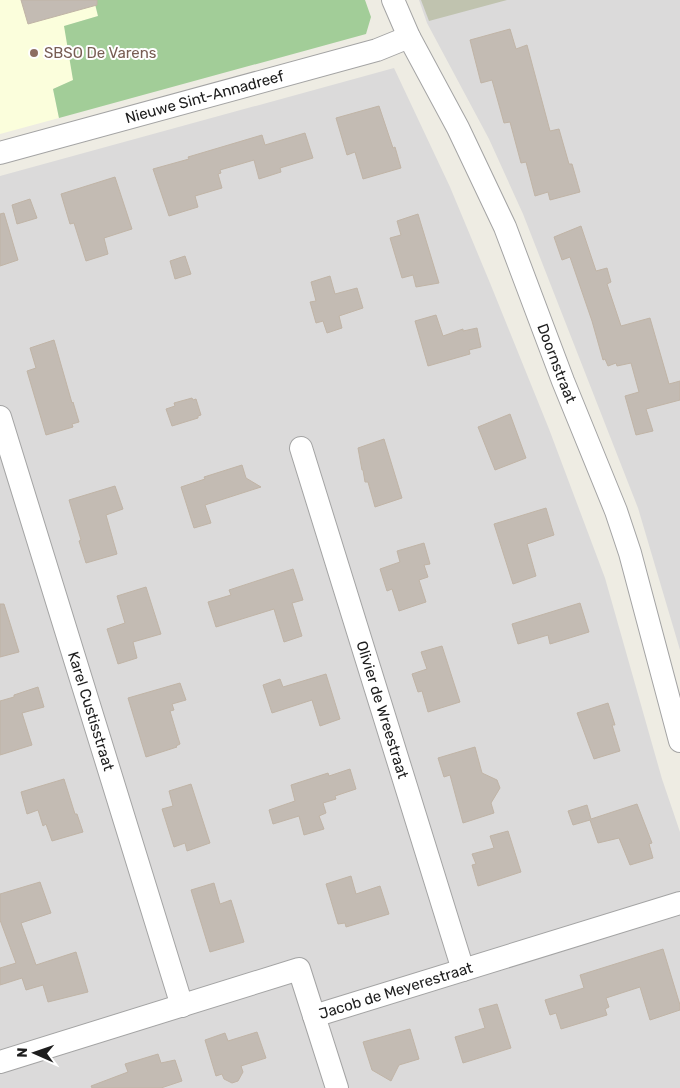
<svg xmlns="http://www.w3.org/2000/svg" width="680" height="1088" font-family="Rubik,sans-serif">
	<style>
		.residential { fill: #dbdada }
		.education { fill: #fbfedc }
		.construction { fill: #c0c3af }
		.forest { fill: #a2cd98 }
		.building { fill: #c3bbb3; stroke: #c0b4a6 }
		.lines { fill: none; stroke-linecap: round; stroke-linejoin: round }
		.street-casing { stroke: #a4a4a4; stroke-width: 24 }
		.street { stroke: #fff; stroke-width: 22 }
		.education-dot { fill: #8d6e63; stroke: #fff; stroke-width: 2 }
		.labels { text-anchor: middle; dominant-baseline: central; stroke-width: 4; stroke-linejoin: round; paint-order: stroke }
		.education-label { font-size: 15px; fill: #785e54; stroke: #fff; text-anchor: start }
		.street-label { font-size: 15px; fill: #1d1d1d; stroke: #fff }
	</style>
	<rect width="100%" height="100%" fill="#eeece3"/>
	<!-- residential -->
	<g class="residential">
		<path d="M419,0H680V650L638,508L523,214L489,139L427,23Z"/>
		<path d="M394,68L450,187L490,283L549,429L605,578L662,779L680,832V1088H0V176Z"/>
	</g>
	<!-- education -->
	<path class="education" d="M0,0H94L98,16L65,26L74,80L53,89L59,118L0,134Z"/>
	<!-- construction -->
	<path class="construction" d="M421,0H507L429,21Z"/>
	<!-- forest -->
	<path class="forest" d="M94,0H365L371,17L366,34L59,118L53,89L73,80L64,26L98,16Z"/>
	<!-- building -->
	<g class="building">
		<path d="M21,0H97V5L28,24Z"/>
		<path d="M510,29L516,49L527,45L550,131L559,129L569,164H572L580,192L550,200L548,192L535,196L526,162L521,163L510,122L504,123L492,80L481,83L470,40Z"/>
		<path d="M379,106L393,148L395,147L401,168L363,179L355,152L347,155L336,118Z"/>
		<path d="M305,133L313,158L280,168L281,172L259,179L254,160L220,170L221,173L218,174L222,188L195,196L198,207L169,216L153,169L189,159L188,157L262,135L265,145Z"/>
		<path d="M115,177L132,229L104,238L108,254L86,261L74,223L70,224L61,194Z"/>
		<path d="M30,199L37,218L17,224L12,205Z"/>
		<path d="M4,213L18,260L0,266V214Z"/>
		<path d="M418,214L439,283L416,287L413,275L402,278L390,238L401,235L397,221Z"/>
		<path d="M581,226L596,271L607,268L611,282L607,284L621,326L650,318L669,384L680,381V400L646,409L653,431L636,435L625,396L639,392L631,363L617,366L616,363L608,366L605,359L603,360L592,321L570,257L562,260L554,237Z"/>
		<path d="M185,256L191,274L175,279L170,261Z"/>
		<path d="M330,276L335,294L357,288L363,308L339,316L342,328L327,333L323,321L316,323L310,302L316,301L311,282Z"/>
		<path d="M436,315L443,336L463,329V331L477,328L481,347L469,350L470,354L428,366L415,321Z"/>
		<path d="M54,340L72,403L73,402L79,422L72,424L73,427L46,435L27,371L36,368L30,348Z"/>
		<path d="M192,398L193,400L196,399L201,415L198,416V418L172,426L166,409L175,406L174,403Z"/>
		<path d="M510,414L526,458L495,470L478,427Z"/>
		<path d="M384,439L402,498L375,507L368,482H365L363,470H362L358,448Z"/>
		<path d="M242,465L246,478L261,487L205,505L211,523L194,528L181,487L205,479L204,477Z"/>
		<path d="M115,486L123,509L106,515L117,554L86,563L79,541L81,540L69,500Z"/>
		<path d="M546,508L554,535L527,544L536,576L513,584L494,524Z"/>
		<path d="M424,543L430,564L424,565L428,577L419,580L426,602L399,611L392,589L387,591L380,569L400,562L397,551Z"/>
		<path d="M293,569L303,600L292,603L302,636L284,642L274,609L216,627L208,602L231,595L229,590Z"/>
		<path d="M146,587L161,634L133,642L137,658L118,664L107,629L125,623L117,596Z"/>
		<path d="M580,603L589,632L550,644L548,635L518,644L512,624Z"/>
		<path d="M0,604H4L19,652L0,657Z"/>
		<path d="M442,646L460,702L428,712L422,691L418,692L412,674L427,669L421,652Z"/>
		<path d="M326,674L340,719L320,726L312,700L272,713L263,685L280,679L283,687Z"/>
		<path d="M180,683L186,700L172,704L174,710L170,711L180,744L176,746L177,747L146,757L128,698Z"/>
		<path d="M38,687L44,707L22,713L32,745L0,755V701L14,697V695Z"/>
		<path d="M608,703L615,725H612L620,751L594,759L577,713Z"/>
		<path d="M475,747L482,773L497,780L500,788L491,803L494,813L463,823L450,775L444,777L438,758Z"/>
		<path d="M350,769L356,789L335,796L336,799L323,803L326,813L319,816L324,829L304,835L299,816L273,824L269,810L295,801L291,785L328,773L329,776Z"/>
		<path d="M64,779L75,814H77L83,832L52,841L46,824L43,826L38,810L27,814L21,792Z"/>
		<path d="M191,784L210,843L187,851L185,843L174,847L162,809L173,806L169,791Z"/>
		<path d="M637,804L652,843L649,844L653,858L630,865L619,838L598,843L590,820L573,825L568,811L587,805L591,819Z"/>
		<path d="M508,831L521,872L478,886L472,865L476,864L472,854L494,848L490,836Z"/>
		<path d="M351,876L356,894L380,886L389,914L346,927L345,923L338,924L326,884Z"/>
		<path d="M40,882L51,913L21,923L36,965L76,952L88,992L48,1002L43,985L26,990L22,978L0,985V968L16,963L0,920V894Z"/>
		<path d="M214,883L220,904L231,900L244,942L210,952L191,890Z"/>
		<path d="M663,949L680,1005V1010L650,1020L640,987L606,998L609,1007L605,1009L607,1015L561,1029L556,1013L550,1015L545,1000L584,988L580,975Z"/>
		<path d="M497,1004L511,1048L463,1063L455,1037L485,1028L479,1009Z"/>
		<path d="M410,1029L419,1059L399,1065L391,1081L372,1070L363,1042Z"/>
		<path d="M257,1032L266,1058L241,1066L243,1072L238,1081L232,1083L224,1079L222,1074L216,1076L205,1040L225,1033L228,1041Z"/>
		<path d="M158,1054L161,1063L175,1060L182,1081L161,1088H92L91,1086L128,1072L125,1064Z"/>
	</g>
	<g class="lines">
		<defs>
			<g id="street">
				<path id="s1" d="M393,0L409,37L458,128L505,227L563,381L616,511L630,553L680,741"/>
				<path id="s2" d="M0,153L377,50L409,37"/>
				<path id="s3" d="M0,417L182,1006"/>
				<path id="s4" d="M301,448L463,970"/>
				<path d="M314,1016L337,1088"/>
				<path id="s5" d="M0,1062L299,969L314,1016L680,903"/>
			</g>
		</defs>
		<!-- street casing -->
		<use href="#street" class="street-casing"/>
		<!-- street -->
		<use href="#street" class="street"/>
	</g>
	<!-- markers -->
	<circle class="education-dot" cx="34" cy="53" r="5"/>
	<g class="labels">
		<!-- education labels -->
		<g class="education-label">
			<text x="44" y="53">SBSO De Varens</text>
		</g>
		<!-- street labels -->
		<g class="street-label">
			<text stroke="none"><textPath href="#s2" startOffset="212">Nieuwe Sint-Annadreef</textPath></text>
			<text stroke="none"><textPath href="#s1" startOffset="399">Doornstraat</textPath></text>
			<text stroke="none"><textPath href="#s4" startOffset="274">Olivier de Wreestraat</textPath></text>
			<text stroke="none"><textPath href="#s3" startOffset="308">Karel Custisstraat</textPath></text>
			<text stroke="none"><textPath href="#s5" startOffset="448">Jacob de Meyerestraat</textPath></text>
		</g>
	</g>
	<!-- north arrow -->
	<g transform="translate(35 1053) rotate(272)" stroke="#ffffff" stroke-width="4" paint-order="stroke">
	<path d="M0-4L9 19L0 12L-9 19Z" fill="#1d1d1d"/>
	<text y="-8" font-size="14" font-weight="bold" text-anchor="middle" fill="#1d1d1d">N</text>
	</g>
</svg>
